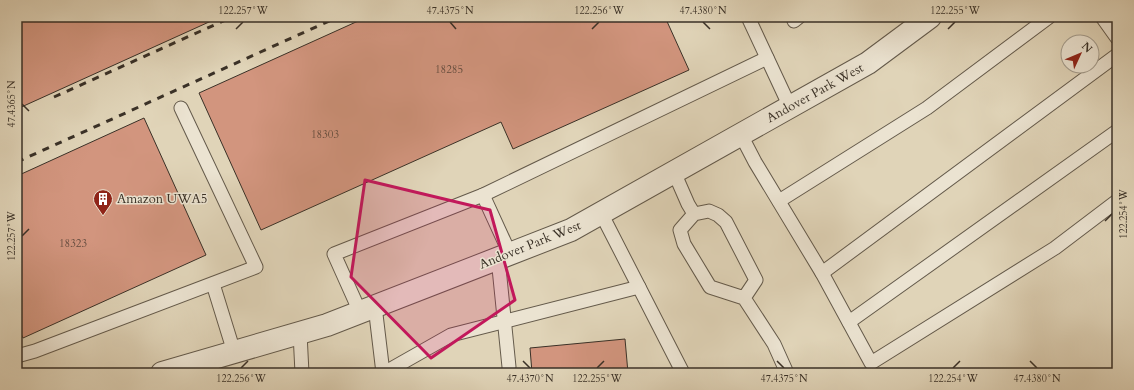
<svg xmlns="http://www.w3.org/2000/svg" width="1134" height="390" font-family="Cardo,serif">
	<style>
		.building { fill: #d2957e; stroke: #3a3127 }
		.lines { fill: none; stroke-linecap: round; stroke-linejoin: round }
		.lane-casing { stroke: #645a4b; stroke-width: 15 }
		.street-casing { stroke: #645a4b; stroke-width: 24 }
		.lane { stroke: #ebe3d1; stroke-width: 13 }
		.street { stroke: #ebe3d1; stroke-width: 22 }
		.rail { stroke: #3a3127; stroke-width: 3; stroke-dasharray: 7 7; stroke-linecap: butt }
		.marked { fill: #c2185b; fill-opacity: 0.2; stroke: #c2185b; stroke-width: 3; stroke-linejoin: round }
		.ticks { fill: none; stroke: #3a3127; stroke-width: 1.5 }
		.labels { text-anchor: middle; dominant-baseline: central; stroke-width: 3; stroke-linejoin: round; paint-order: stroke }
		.number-label { font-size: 11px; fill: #604a3d }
		.street-label { font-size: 13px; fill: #3a3127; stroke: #ebe3d1 }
		.poi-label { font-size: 13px; fill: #3a3127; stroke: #ebe3d1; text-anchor: start }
		.neatline { fill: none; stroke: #3a3127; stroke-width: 1.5 }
		.ticks-label { font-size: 10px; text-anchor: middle; fill: #3a3127 }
	</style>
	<rect width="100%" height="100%" fill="#e0d4b8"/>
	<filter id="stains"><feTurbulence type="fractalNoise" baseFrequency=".005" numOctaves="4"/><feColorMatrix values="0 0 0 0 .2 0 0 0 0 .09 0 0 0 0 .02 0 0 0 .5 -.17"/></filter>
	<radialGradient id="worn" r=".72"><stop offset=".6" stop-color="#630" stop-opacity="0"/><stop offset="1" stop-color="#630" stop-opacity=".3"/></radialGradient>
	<!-- building -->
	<g class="building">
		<path d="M17,17H220L17,109Z"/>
		<path d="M367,17H665L689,70L513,149L501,122L261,230L199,93Z"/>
		<path d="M144,118L206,255L23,338L17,325V176Z"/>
		<path d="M625,339L628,373H532L530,348Z"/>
	</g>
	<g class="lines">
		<defs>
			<g id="lane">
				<path d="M748,17L790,107"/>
				<path d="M1102,17L1117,38"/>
				<path d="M794,21L799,17"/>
				<path d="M741,135L755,162L822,273L871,363L1055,248L1117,201"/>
				<path d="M674,172L688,204L694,214"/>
				<path d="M483,195L510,254"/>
				<path d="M779,201L927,108L1049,17"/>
				<path d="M601,213L683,373"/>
				<path d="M498,258L509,367"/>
				<path d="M822,273L1117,55"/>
				<path d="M213,284L234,352"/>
				<path d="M744,298L756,280L726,222L718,215L709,211L694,214L680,230L684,244L710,287L744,298L774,344L787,373"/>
				<path d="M375,306L383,373"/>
				<path d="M360,312L334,254L483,195L767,58"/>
				<path d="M849,322L1117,131"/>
				<path d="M300,333L302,373"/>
				<path d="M17,356L35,351L256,267L181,108"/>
				<path d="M384,373L451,335L639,287"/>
			</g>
			<path id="street" d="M162,373L327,325L571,230L868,63L930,17"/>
		</defs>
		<!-- lane casing -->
		<use href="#lane" class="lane-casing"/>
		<!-- street casing -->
		<use href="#street" class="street-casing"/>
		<!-- lane -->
		<use href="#lane" class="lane"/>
		<!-- street -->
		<use href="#street" class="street"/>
		<!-- rail -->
		<g class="rail">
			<path d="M54,97L232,17"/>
			<path d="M17,162L338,17"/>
		</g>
	</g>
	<!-- marked area -->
	<path class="marked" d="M365,180L490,210L515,300L431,358L351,277Z"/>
	<!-- ticks -->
	<path class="ticks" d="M450,22L456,29M703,22L710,29M236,29L243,22M592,29L599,22M948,29L955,22M22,104L29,111M1105,221L1112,214M22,236L29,229M523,361L530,368M777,361L784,368M1030,361L1037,368M241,368L248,361M597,368L604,361M953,368L960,361"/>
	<!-- icons -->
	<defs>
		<symbol id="building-pin" viewBox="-11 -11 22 30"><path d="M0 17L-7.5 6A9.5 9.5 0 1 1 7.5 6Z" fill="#8f2418" stroke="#ebe3d1"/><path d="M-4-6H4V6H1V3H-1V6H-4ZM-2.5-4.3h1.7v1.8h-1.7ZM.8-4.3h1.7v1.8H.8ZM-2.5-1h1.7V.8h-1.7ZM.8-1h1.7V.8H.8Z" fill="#fff"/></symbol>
	</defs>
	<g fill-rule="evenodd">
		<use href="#building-pin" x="92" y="188" width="22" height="30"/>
	</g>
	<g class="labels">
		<!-- number labels -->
		<g class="number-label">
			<text x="449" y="69">18285</text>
			<text x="325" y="134">18303</text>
			<text x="73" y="243">18323</text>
		</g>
		<!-- street labels -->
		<g class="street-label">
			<text transform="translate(815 93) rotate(-29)">Andover Park West</text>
			<text transform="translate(530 245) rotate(-22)">Andover Park West</text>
		</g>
		<!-- poi labels -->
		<g class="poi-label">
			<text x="117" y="199">Amazon UWA5</text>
		</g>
	</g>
	<!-- margin -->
	<rect width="1134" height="390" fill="none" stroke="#e0d4b8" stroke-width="44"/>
	<!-- north arrow -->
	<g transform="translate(1080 54) rotate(46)"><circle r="19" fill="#ebe3d1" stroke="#a49c8d"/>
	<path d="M0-3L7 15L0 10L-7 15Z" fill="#8f2418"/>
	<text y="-6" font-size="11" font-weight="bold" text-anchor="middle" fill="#3a3127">N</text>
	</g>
	<rect x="22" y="22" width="1090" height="346" class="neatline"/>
	<g class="ticks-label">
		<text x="243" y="14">122.257°W</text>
		<text x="450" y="14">47.4375°N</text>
		<text x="599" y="14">122.256°W</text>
		<text x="703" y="14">47.4380°N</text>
		<text x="955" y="14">122.255°W</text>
		<text transform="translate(11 104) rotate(-90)" y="4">47.4365°N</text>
		<text transform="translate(1123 214) rotate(-90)" y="4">122.254°W</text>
		<text transform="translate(11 236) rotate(-90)" y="4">122.257°W</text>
		<text x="241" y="382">122.256°W</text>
		<text x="530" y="382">47.4370°N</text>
		<text x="597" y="382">122.255°W</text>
		<text x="784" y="382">47.4375°N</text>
		<text x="953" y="382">122.254°W</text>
		<text x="1037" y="382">47.4380°N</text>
	</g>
	<rect width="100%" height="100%" filter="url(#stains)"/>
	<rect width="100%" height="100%" fill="url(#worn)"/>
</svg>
